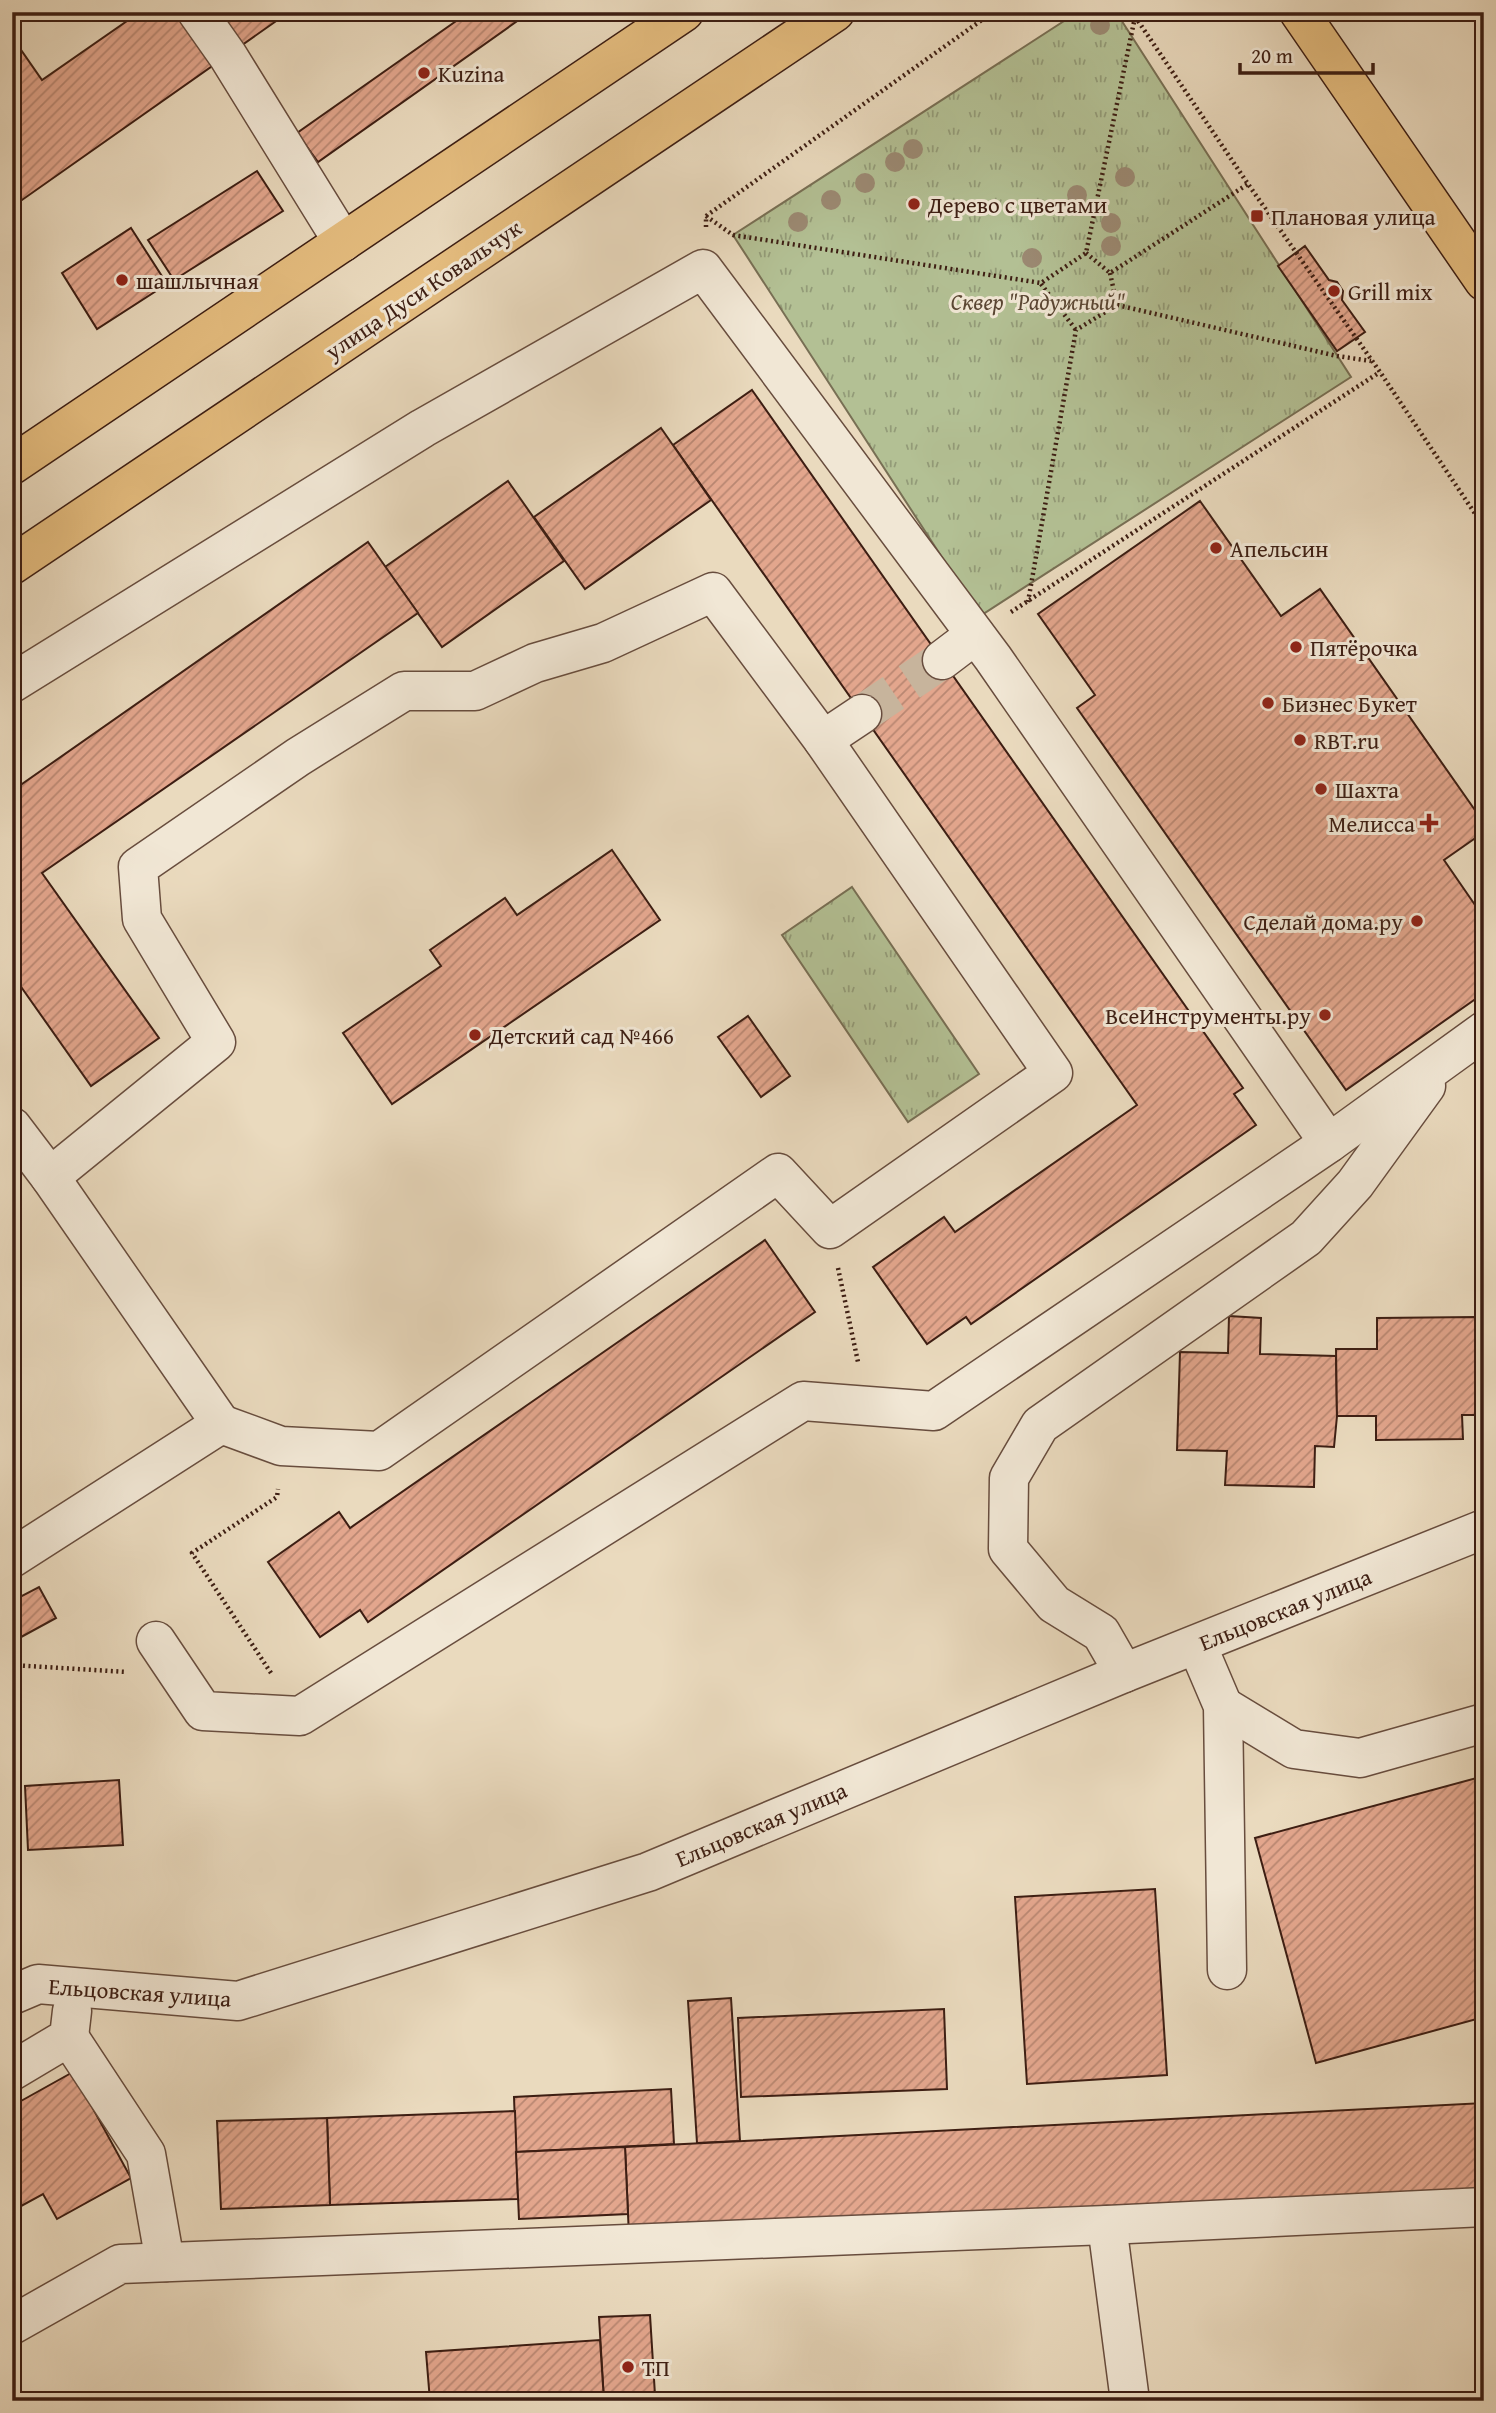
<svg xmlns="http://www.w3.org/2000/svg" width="1496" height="2413" font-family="'Gentium Book Plus',serif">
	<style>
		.park { fill: url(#park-tufts); stroke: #786f54; stroke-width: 2 }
		.building { fill: url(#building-hatch); stroke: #3d1e13; stroke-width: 2 }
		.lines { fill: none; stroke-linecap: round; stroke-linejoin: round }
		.minor-tunnel { stroke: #c7b49c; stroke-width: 38; stroke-dasharray: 38 19; stroke-linecap: butt }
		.minor-casing { stroke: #684d3e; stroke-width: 41 }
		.major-casing { stroke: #3d1e13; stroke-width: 41 }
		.path { stroke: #3d1e13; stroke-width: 4.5; stroke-dasharray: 2 3.5; stroke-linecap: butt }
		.minor { stroke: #f1e7d5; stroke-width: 38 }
		.major { stroke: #e5bd7f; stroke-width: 38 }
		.tree { fill: #9b8972 }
		.poi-dot { fill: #8f2418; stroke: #f1e7d5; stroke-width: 2.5 }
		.labels { text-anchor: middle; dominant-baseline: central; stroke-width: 6; stroke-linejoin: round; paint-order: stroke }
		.poi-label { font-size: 23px; fill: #3d1e13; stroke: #f1e7d5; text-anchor: start }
		.street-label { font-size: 23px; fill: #3d1e13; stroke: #f1e7d5 }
		.park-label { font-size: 23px; font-style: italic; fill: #5a4633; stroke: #f1e7d5 }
	</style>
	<defs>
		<pattern id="park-tufts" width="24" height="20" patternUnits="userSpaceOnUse" patternTransform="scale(1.75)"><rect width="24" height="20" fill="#b3c094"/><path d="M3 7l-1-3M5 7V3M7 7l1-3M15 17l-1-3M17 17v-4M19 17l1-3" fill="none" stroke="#939b78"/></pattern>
		<pattern id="building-hatch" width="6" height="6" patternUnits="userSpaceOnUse" patternTransform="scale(1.75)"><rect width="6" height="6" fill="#e3a68d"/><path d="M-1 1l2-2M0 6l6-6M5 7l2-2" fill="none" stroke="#b98772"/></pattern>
	</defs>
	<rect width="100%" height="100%" fill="#eadabe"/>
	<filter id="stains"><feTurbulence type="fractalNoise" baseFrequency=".00286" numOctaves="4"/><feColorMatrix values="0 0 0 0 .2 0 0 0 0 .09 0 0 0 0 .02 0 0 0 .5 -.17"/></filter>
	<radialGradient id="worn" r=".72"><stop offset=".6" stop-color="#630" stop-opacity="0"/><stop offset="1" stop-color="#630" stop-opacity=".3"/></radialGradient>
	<!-- park -->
	<g class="park">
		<path d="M1078,12H1116L1351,377L980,616L733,235Z"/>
		<path d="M852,887L979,1074L908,1122L782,935Z"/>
	</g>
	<!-- building -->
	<g class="building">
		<path d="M140,12H289L22,200L12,187V37L42,80Z"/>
		<path d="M469,12H530L318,162L297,133Z"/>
		<path d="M257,171L283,211L174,280L148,240Z"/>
		<path d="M131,228L167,284L97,329L62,273Z"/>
		<path d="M1305,246L1329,280L1337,282L1343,291L1342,300L1365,332L1337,351L1278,266Z"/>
		<path d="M752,390L1243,1088L1234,1094L1256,1125L971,1324L966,1317L927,1344L873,1267L944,1217L955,1232L1137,1105L673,445Z"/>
		<path d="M661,428L711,500L585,589L534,517Z"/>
		<path d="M508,481L564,561L442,647L385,567Z"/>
		<path d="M1200,501L1281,616L1320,589L1484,823V832L1444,860L1484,918V993L1346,1090L1077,708L1095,695L1038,614Z"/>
		<path d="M368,542L418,613L42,873L159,1038L91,1086L12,974V791Z"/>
		<path d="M612,850L660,920L392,1104L343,1033L441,966L430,950L505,898L517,915Z"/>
		<path d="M748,1016L790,1076L761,1097L718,1037Z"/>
		<path d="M765,1240L815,1312L368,1622L360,1610L320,1637L268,1562L339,1512L350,1528Z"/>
		<path d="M1229,1316L1261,1318L1260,1354L1336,1356L1337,1416L1334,1447L1315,1446L1314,1487L1225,1485L1227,1451L1177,1450L1180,1352L1228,1353Z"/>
		<path d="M1475,1317V1343H1484V1415H1462L1463,1439L1376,1440V1416H1337L1336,1349H1377V1318Z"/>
		<path d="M39,1587L56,1618L12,1642V1601Z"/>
		<path d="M1484,1776V2017L1316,2063L1255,1838Z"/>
		<path d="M119,1780L123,1845L28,1850L25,1786Z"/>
		<path d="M1155,1889L1167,2075L1027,2084L1015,1897Z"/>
		<path d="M731,1998L740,2141L697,2143L688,2001Z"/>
		<path d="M944,2009L947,2089L741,2097L738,2018Z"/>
		<path d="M73,2072L131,2178L57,2219L43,2194L12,2211V2106Z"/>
		<path d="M671,2089L674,2144L516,2152L514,2097Z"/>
		<path d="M1484,2103V2190L629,2236L625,2147Z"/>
		<path d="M515,2111L518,2199L330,2205L327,2118Z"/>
		<path d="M327,2118L330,2205L221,2209L217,2121Z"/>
		<path d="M625,2147L628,2214L519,2219L516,2152Z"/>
		<path d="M650,2315L655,2395H665L666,2401H604L599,2317Z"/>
		<path d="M600,2340L604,2401H430L426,2352Z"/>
	</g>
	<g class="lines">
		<!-- minor-tunnel -->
		<path class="minor-tunnel" d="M862,714L942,660"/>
		<defs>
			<g id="minor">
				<path d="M197,12L228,56L343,242"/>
				<path d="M942,660L975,635"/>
				<path d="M12,683L423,428L703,269L993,658L1329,1143"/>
				<path d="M823,740L862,714"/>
				<path d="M12,1127L50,1177L221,1424"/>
				<path d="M12,1558L221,1424L281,1446L379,1451L778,1173L830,1229L1053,1073L823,740L713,592L603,643L535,663L475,691H404L298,757L138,867L142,919L216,1042L50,1177"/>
				<path d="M156,1641L203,1711L300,1716L803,1401L934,1411L1329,1143L1484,1031"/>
				<path d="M1197,1645L1223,1706L1227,1970"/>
				<path d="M1124,1673L1101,1633L1054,1604L1008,1549L1009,1478L1040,1425L1306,1238L1355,1184L1426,1086"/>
				<path d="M1223,1706L1294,1749L1360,1758L1484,1723"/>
				<path d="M12,1995L38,1984L238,2001L648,1872L1124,1673L1484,1529"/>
				<path d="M69,2037L146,2154L165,2262"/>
				<path d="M12,2071L69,2037L72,2011"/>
				<path d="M1107,2225L1130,2401"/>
				<path d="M12,2325L120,2264L1107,2225L1484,2207"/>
			</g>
			<g id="major">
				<path d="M1299,12L1484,281"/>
				<path d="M12,465L684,12"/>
				<path d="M12,565L835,12"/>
			</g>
		</defs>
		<!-- minor casing -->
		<use href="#minor" class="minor-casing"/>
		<!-- major casing -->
		<use href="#major" class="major-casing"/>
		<!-- path -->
		<g class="path">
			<path d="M1132,12L1248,184L1380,372L1484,527"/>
			<path d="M706,216L733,235L1041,283L1086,253L1135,17"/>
			<path d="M706,227V216L993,12"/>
			<path d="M1086,253L1110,273L1248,184"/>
			<path d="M1110,273L1117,305L1337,356L1371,361"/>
			<path d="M1041,284L1076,330"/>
			<path d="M1028,602L1076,330L1117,305"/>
			<path d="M1011,612L1380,372"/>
			<path d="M838,1268L858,1362"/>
			<path d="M12,1665L127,1672"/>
			<path d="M271,1673L192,1553L277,1497L278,1489"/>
		</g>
		<!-- minor -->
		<use href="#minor" class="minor"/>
		<!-- major -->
		<use href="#major" class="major"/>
	</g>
	<!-- trees -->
	<g class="tree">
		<circle cx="1100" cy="25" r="10"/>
		<circle cx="913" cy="149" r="10"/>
		<circle cx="895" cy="162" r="10"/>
		<circle cx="1125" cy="177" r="10"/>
		<circle cx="865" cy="183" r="10"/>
		<circle cx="1077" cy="195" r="10"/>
		<circle cx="831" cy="200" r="10"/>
		<circle cx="798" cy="222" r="10"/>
		<circle cx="1111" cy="223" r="10"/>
		<circle cx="1111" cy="246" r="10"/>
		<circle cx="1032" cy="258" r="10"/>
	</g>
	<!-- markers -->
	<g class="poi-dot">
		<circle cx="424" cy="73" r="7"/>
		<circle cx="914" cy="204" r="7"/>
		<rect x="1250" y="209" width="14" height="14" rx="3.5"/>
		<circle cx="122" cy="280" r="7"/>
		<circle cx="1334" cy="291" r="7"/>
		<circle cx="1216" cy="548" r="7"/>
		<circle cx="1296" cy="647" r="7"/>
		<circle cx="1268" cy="703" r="7"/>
		<circle cx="1300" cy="740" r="7"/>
		<circle cx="1321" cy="789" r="7"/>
		<path d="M1425.5 812.5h7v7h7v7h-7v7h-7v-7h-7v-7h7z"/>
		<circle cx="1417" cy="921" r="7"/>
		<circle cx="1325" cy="1015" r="7"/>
		<circle cx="475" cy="1035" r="7"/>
		<circle cx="628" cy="2367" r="7"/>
	</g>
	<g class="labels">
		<!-- poi labels -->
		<g class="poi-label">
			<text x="438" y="73">Kuzina</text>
			<text x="928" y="204">Дерево с цветами</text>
			<text x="1271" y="216">Плановая улица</text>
			<text x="136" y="280">шашлычная</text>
			<text x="1348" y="291">Grill mix</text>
			<text x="1230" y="548">Апельсин</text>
			<text x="1310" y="647">Пятёрочка</text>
			<text x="1282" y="703">Бизнес Букет</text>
			<text x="1314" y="740">RBT.ru</text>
			<text x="1335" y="789">Шахта</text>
			<text x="1415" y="823" text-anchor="end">Мелисса</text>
			<text x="1403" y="921" text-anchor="end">Сделай дома.ру</text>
			<text x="1311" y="1015" text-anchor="end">ВсеИнструменты.ру</text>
			<text x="489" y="1035">Детский сад №466</text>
			<text x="642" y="2367">ТП</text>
		</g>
		<!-- street labels -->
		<g class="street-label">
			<text transform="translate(423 289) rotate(-34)">улица Дуси Ковальчук</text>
			<text transform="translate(1285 1609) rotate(-22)">Ельцовская улица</text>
			<text transform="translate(761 1824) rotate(-23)">Ельцовская улица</text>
			<text transform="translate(140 1992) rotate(4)">Ельцовская улица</text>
		</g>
		<!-- park labels -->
		<g class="park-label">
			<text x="1038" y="301">Сквер "Радужный"</text>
		</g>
	</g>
	<!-- margin -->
	<rect width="1496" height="2413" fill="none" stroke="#eadabe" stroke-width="42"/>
	<rect x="14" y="14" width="1468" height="2385" fill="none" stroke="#3d1e13" stroke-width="3.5"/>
	<rect x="21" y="21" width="1454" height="2371" fill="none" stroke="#3d1e13" stroke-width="2"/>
	<!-- scale -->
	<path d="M1240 63v10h133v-10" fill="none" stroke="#3d1e13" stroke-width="3.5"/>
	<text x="1251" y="63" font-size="21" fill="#3d1e13" stroke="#f1e7d5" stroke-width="5" paint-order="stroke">20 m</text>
	<rect width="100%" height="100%" filter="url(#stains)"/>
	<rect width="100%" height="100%" fill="url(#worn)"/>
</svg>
